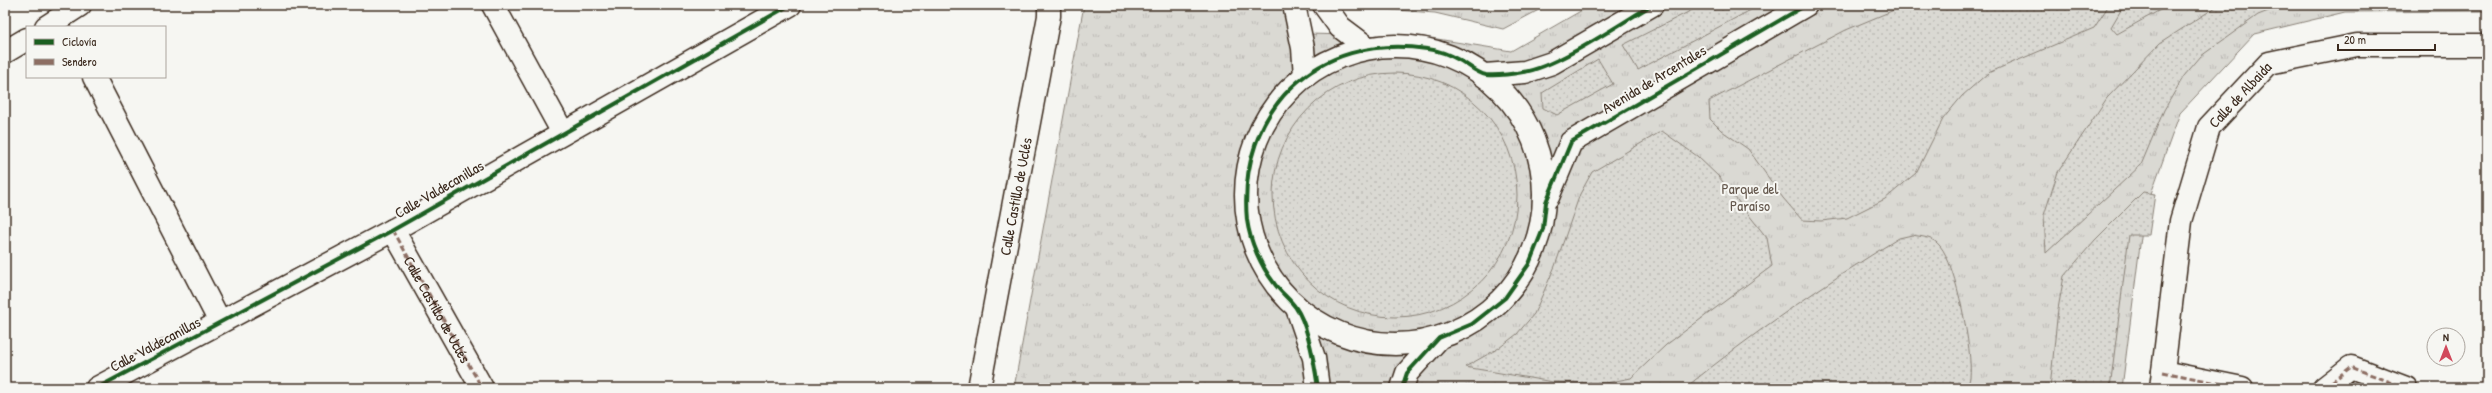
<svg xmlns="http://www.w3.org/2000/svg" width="2492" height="393" font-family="'Patrick Hand',sans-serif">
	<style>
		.grass { fill: url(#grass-tufts); stroke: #8a8278 }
		.garden { fill: url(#garden-dots); stroke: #8a8278 }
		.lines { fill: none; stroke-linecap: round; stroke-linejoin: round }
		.pedestrian-casing { stroke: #3b2a1e; stroke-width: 25 }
		.minor-casing { stroke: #3b2a1e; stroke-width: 25 }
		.primary-casing { stroke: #3b2a1e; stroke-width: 25 }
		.pedestrian { stroke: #f6f6f2; stroke-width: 22 }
		.minor { stroke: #f6f6f2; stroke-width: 22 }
		.primary { stroke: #f6f6f2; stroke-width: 22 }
		.quiet { stroke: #8d6e63; stroke-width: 3; stroke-dasharray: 6 3; stroke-linecap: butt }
		.cycleway-casing { stroke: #f6f6f2; stroke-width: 6 }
		.cycleway { stroke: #1b5e20; stroke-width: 4 }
		.labels { text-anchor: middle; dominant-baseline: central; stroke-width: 4; stroke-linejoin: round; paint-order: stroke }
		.street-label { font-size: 15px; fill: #3b2a1e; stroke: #f6f6f2 }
		.park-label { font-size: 15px; fill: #63564b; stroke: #f6f6f2 }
	</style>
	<defs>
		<pattern id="grass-tufts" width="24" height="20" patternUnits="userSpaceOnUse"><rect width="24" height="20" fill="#dad9d3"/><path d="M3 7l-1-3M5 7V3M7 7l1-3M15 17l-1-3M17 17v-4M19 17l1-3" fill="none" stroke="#bcbab5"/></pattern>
		<pattern id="garden-dots" width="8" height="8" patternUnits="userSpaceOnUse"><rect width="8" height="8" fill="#dad9d3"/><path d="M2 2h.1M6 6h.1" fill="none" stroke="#bcbab5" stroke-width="1.8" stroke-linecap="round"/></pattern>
	</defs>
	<rect width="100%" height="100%" fill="#f6f6f2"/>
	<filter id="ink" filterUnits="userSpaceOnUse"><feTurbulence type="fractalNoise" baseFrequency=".025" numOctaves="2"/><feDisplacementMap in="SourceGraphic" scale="8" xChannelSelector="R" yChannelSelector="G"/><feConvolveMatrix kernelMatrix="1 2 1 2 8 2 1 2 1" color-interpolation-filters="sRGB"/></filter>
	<g filter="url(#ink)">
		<!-- grass -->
		<g class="grass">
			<path d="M1084,5H1293L1309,34L1425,37L1511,51L1591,5H2487V11L2345,12L2254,34L2180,113L2144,213L2122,388H1014Z"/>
			<path d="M1366,5H1548L1503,29L1435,13L1369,8Z"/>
		</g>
		<!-- garden -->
		<g class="garden">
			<path d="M1702,5H1760L1638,70L1623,45Z"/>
			<path d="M1906,5H2109L2094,28L1988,73L1962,96L1943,119L1916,173L1885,199L1847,218L1821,221L1802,220L1783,198L1748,149L1722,131L1710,119L1709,101L1846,30Z"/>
			<path d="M2124,5H2169L2117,34L2111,27Z"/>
			<path d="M2219,5H2284L2258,15L2201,56L2184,76L2164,110L2141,165L2046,253L2044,215L2058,172L2107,98L2160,43Z"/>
			<path d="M1598,59L1613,84L1557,115L1543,108L1542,93Z"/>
			<circle cx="1395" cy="195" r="122"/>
			<path d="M1662,131L1697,156L1719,177L1767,238L1772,266L1666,345L1631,378L1606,383L1553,382L1465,367L1499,348L1517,334L1534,314L1555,266L1580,194L1592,172Z"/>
			<path d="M2143,192L2155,194L2149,235H2129L2110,388H2050L2058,309L2064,276L2095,240Z"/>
			<path d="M1912,235C1923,237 1933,237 1940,246C1956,264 1973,352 1970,377C1970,381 1967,385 1965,388H1685C1753,333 1824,284 1899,238Z"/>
		</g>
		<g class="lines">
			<defs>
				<g id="pedestrian">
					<path id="s1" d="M393,230L482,388"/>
					<path d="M2163,372L2242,388"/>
					<path d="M2324,388L2351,367L2406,388"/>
				</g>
				<g id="minor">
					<path d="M493,5L563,133"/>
					<path d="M1294,5L1303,48L1305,76"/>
					<path d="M1324,5L1340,27L1368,48"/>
					<path d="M46,27L80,5"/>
					<path d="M5,52L27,39"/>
					<path d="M94,77L220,322"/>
					<path d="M97,388L393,230L790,5"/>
					<path id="s2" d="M979,388L1049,16V5"/>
					<path id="s3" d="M2161,388L2181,221L2209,127L2269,63L2357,45H2487"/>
				</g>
				<g id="primary">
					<circle cx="1395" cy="195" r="149"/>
					<path d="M1485,75L1525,72L1552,63L1652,5"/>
					<path d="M1548,197L1571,142L1806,5"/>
					<path d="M1297,308L1314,358L1318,388"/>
					<path d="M1402,388L1407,373L1439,338"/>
				</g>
			</defs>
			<!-- pedestrian casing -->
			<use href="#pedestrian" class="pedestrian-casing"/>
			<!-- minor casing -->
			<use href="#minor" class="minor-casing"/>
			<!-- primary casing -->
			<use href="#primary" class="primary-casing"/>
			<!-- pedestrian -->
			<use href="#pedestrian" class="pedestrian"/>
			<!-- minor -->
			<use href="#minor" class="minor"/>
			<!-- primary -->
			<use href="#primary" class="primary"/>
			<!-- quiet -->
			<g class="quiet">
				<path d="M393,230L482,388"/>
				<path d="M2163,372L2242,388"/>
				<path d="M2324,388L2351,367L2406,388"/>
			</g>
			<defs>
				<g id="cycleway">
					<path d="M97,388L393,230L790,5"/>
					<path d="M1318,388C1315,367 1308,325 1296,308C1290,299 1280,292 1274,283C1261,266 1250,242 1247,220C1237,110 1317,32 1427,49C1438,50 1452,56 1461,61C1468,65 1478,74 1486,75C1497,76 1512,74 1523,72C1556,68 1621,23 1652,5"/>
					<path d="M1402,388L1407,373L1439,338L1472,324L1505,298L1529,264L1543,229L1546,202L1571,142L1806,5"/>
				</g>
			</defs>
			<!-- cycleway casing -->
			<use href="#cycleway" class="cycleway-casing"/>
			<!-- cycleway -->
			<use href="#cycleway" class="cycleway"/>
		</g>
	</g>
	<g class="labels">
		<!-- street labels -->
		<g class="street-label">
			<text transform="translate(1654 79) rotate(-31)">Avenida de Arcentales</text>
			<text stroke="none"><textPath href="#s3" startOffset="311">Calle de Albaida</textPath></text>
			<text transform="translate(439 189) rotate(-30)">Calle Valdecanillas</text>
			<text stroke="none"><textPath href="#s2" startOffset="195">Calle Castillo de Uclés</textPath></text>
			<text stroke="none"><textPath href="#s1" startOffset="91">Calle Castillo de Uclés</textPath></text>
			<text transform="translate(155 344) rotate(-28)">Calle Valdecanillas</text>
		</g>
		<!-- park labels -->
		<g class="park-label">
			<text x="1750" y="188">Parque del<tspan x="1750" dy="17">Paraíso</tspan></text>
		</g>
	</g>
	<!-- margin -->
	<rect width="2492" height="393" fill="none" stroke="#f6f6f2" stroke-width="20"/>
	<rect x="10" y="10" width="2472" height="373" fill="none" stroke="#3b2a1e" stroke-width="1.5" filter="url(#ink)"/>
	<!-- legend -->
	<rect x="26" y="26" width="140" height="52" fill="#f6f6f2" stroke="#aba49d"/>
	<rect x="34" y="39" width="20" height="6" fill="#1b5e20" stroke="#aba49d"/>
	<text x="62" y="46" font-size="12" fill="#3b2a1e">Ciclovía</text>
	<rect x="34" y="59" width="20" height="6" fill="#8d6e63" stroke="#aba49d"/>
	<text x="62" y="66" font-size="12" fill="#3b2a1e">Sendero</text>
	<!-- north arrow -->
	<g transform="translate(2446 347)"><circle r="19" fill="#f6f6f2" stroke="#aba49d"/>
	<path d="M0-3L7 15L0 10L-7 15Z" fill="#d1495b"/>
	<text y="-6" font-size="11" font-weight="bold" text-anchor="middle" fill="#3b2a1e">N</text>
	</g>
	<!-- scale -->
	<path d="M2338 44v6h97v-6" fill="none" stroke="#3b2a1e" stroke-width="2"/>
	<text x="2344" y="44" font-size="12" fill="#3b2a1e" stroke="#f6f6f2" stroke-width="3" paint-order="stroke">20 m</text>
</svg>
